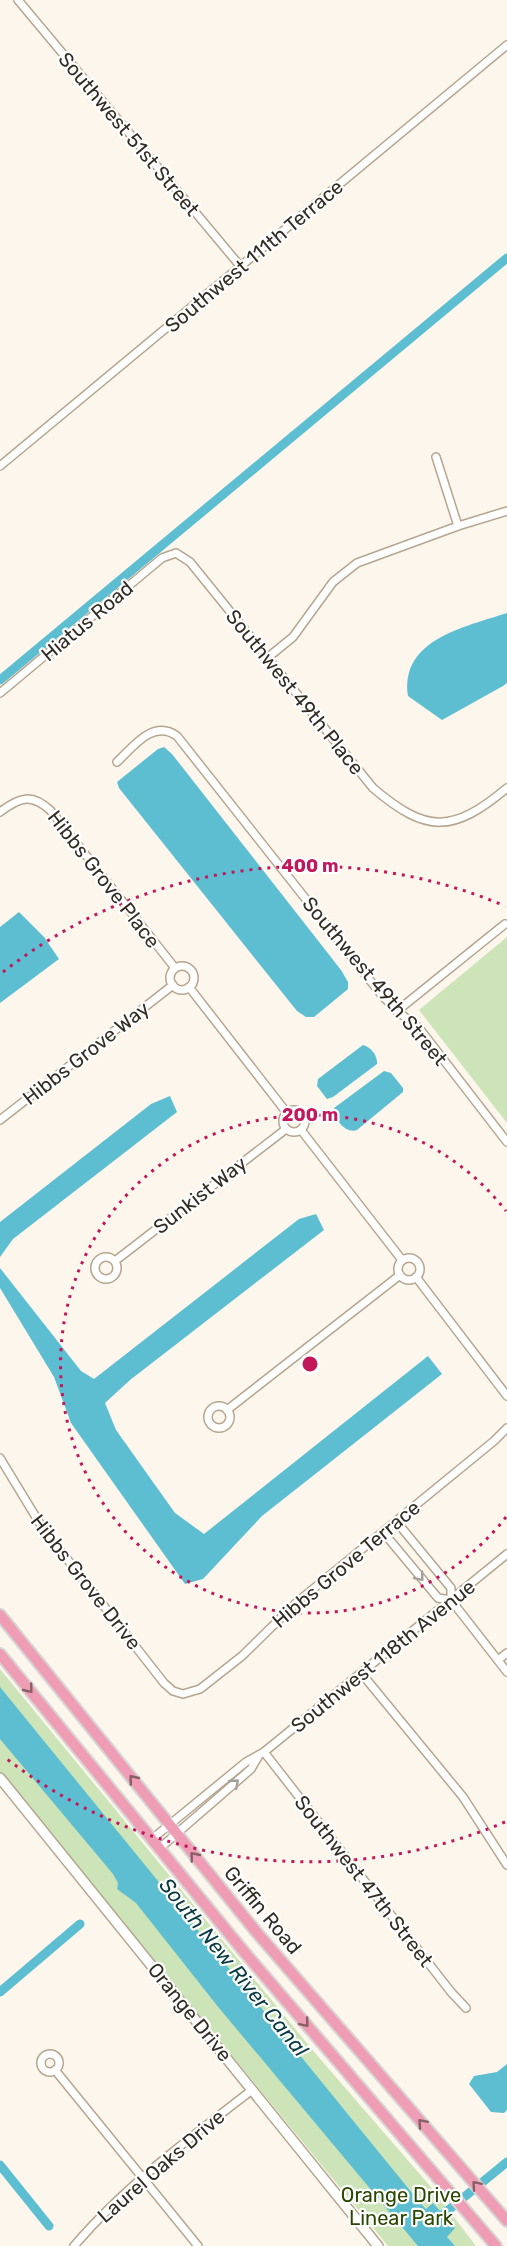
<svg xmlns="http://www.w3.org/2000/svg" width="507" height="2246" font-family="Rubik,sans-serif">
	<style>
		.green { fill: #cce4b8 }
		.water { fill: #5cbed0 }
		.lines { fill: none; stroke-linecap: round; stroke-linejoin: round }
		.canal { stroke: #5cbed0; stroke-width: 9 }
		.street-casing { stroke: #b5a68f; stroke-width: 10 }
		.secondary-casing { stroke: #b5a68f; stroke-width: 12 }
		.primary-casing { stroke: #d6d5d3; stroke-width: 14 }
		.street { stroke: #fff; stroke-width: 7 }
		.secondary { stroke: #fff; stroke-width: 9 }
		.primary { stroke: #ef9db5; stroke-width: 10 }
		.oneway { stroke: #a3a09c }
		.oneway2 { stroke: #875f65 }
		.ring { fill: none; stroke: #c2185b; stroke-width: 3; stroke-dasharray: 3 6 }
		.labels { text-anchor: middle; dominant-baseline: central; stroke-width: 4.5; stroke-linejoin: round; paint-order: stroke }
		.street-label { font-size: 20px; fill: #322c23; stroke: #fff }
		.park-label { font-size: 20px; fill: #2a4700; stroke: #fff }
		.water-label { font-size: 21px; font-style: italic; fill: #093941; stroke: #fff }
		.centre { fill: #c2185b; stroke: #fff; stroke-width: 3 }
		.ring-label { font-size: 18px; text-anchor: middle; font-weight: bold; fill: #c2185b; stroke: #fff; stroke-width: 4.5; stroke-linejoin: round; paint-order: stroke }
	</style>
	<rect width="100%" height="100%" fill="#fcf6ed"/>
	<!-- green -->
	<g class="green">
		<path d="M507,937V1123L419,1010Z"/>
		<path d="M0,1669L315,2053L430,2186L476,2246H388L0,1773Z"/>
	</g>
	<!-- water -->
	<g class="water">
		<path d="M507,613V683L503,686L442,720L408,696C400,639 465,627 507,613Z"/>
		<path d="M164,747L172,754L341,970L348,982V989L314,1017H306L297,1011L119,788L117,782L158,749Z"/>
		<path d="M19,912L44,937L59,959L0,1003V927Z"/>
		<path d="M363,1045C371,1047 378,1056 377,1064L333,1097L327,1099L317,1086L318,1079Z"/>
		<path d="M384,1071L391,1073L403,1088V1092L357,1130C346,1134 334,1120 334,1108Z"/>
		<path d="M170,1096L177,1112L13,1239L0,1257V1222L151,1104Z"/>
		<path d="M316,1214L324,1230L130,1380L105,1403L116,1430L175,1513L204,1534L428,1356L442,1374L262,1516L203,1579L185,1584L71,1423L54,1377L0,1288V1268L81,1371L94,1379L299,1219Z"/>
		<path d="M0,1687L421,2204L426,2209L433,2203L455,2228L447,2237L455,2246H418L219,2008L136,1903L117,1889L118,1883L113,1874L0,1739Z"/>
		<path d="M507,2064V2110L504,2113L491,2112L469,2084L474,2076L497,2072Z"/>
	</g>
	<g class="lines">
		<!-- canal -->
		<g class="canal">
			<path d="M0,680L507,258"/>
			<path d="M0,1992L80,1924"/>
			<path d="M0,2165L49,2226"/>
			<path d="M435,2221L507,2162"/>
		</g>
		<defs>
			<g id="street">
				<path d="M18,0L241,267"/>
				<path d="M436,457L458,526"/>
				<path d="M0,466L507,45"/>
				<path d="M266,659L293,637L333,582L357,563L458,526L507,511"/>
				<path d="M0,693L162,558L176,553L190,562L373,788C427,834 453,833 507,788"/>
				<path d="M117,762C134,746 153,719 177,736L380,993L397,1011L419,1028L507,1142"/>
				<path d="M0,812C20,797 32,793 51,811L175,968"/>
				<circle cx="182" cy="978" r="12"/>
				<path d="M189,987L287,1113"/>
				<path d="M397,1011L505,924"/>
				<circle cx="294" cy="1121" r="11"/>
				<path d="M0,1120L173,985"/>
				<path d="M301,1130L402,1260"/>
				<circle cx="106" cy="1268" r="11"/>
				<circle cx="409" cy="1269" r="11"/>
				<path d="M115,1261L286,1129"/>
				<path d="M416,1277L507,1396"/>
				<circle cx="219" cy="1417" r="11"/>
				<path d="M227,1410L400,1275"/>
				<path d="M0,1458L42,1527L164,1683L173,1691L183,1694L200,1689L242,1656L296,1603L494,1441L507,1428"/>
				<path d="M396,1521L451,1588V1600L507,1672"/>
				<path d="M383,1532L438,1598L451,1600"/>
				<path d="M498,1660L507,1653"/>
				<path d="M362,1674L463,1797L507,1865"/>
				<path d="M264,1752L451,1992L466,2008"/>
				<path d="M152,1839L246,1762L264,1752L507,1554"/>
				<path d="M160,1848L251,1769L258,1757"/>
				<circle cx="50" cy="2063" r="9"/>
				<path d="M55,2070L198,2246"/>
				<path d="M74,2246C125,2186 190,2138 252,2090"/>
			</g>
			<path id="secondary" d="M0,1778L378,2246"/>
			<g id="primary">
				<path d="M0,1615L258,1934L507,2221"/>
				<path d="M0,1654L245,1953L496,2246"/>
			</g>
		</defs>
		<!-- street casing -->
		<use href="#street" class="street-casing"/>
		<!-- secondary casing -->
		<use href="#secondary" class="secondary-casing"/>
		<!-- primary casing -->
		<use href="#primary" class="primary-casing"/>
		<!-- street -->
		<use href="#street" class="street"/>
		<!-- secondary -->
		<use href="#secondary" class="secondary"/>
		<!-- primary -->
		<use href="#primary" class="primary"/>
	</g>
	<!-- one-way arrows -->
	<defs><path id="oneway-chevron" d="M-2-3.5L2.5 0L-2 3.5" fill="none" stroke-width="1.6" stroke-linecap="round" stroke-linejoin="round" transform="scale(1.5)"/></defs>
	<g class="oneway">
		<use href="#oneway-chevron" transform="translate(420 1577) rotate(50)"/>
		<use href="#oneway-chevron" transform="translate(235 1783) rotate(-41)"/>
	</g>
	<g class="oneway2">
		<use href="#oneway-chevron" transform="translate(29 1689) rotate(51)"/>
		<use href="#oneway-chevron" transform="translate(133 1779) rotate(-129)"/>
		<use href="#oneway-chevron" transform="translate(194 1856) rotate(-129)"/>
		<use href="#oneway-chevron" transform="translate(305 2023) rotate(50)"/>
		<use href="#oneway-chevron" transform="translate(422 2123) rotate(-131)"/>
		<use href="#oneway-chevron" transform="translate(476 2185) rotate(-131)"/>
	</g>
	<!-- distance rings -->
	<g class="ring">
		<path d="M506 1517A249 249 0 1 1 506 1211"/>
		<path d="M505 1822A498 498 0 0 1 3 1756M3 972A498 498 0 0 1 505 906"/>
	</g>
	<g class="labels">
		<!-- street labels -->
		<g class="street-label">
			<text transform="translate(129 134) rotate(50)">Southwest 51st Street</text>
			<text transform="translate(254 256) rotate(-40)">Southwest 111th Terrace</text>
			<text transform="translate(87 621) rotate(-40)">Hiatus Road</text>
			<text transform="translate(295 692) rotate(51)">Southwest 49th Place</text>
			<text transform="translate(104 879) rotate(52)">Hibbs Grove Place</text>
			<text transform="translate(375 981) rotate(50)">Southwest 49th Street</text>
			<text transform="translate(86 1053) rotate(-38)">Hibbs Grove Way</text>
			<text transform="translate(200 1195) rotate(-38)">Sunkist Way</text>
			<text transform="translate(346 1564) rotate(-40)">Hibbs Grove Terrace</text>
			<text transform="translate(86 1582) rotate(52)">Hibbs Grove Drive</text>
			<text transform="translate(383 1656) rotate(-39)">Southwest 118th Avenue</text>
			<text transform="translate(364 1881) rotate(52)">Southwest 47th Street</text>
			<text transform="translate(263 1910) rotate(50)">Griffin Road</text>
			<text transform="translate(190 2012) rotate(51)">Orange Drive</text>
			<text transform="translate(161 2166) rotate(-41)">Laurel Oaks Drive</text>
		</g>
		<!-- park labels -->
		<g class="park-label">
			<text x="401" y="2195">Orange Drive<tspan x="401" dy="23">Linear Park</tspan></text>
		</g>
		<!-- water labels -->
		<g class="water-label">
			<text transform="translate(234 1967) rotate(51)">South New River Canal</text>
		</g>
	</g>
	<circle cx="310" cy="1364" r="9" class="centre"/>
	<g class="ring-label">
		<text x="310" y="872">400 m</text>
		<text x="310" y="1121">200 m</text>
	</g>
</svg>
